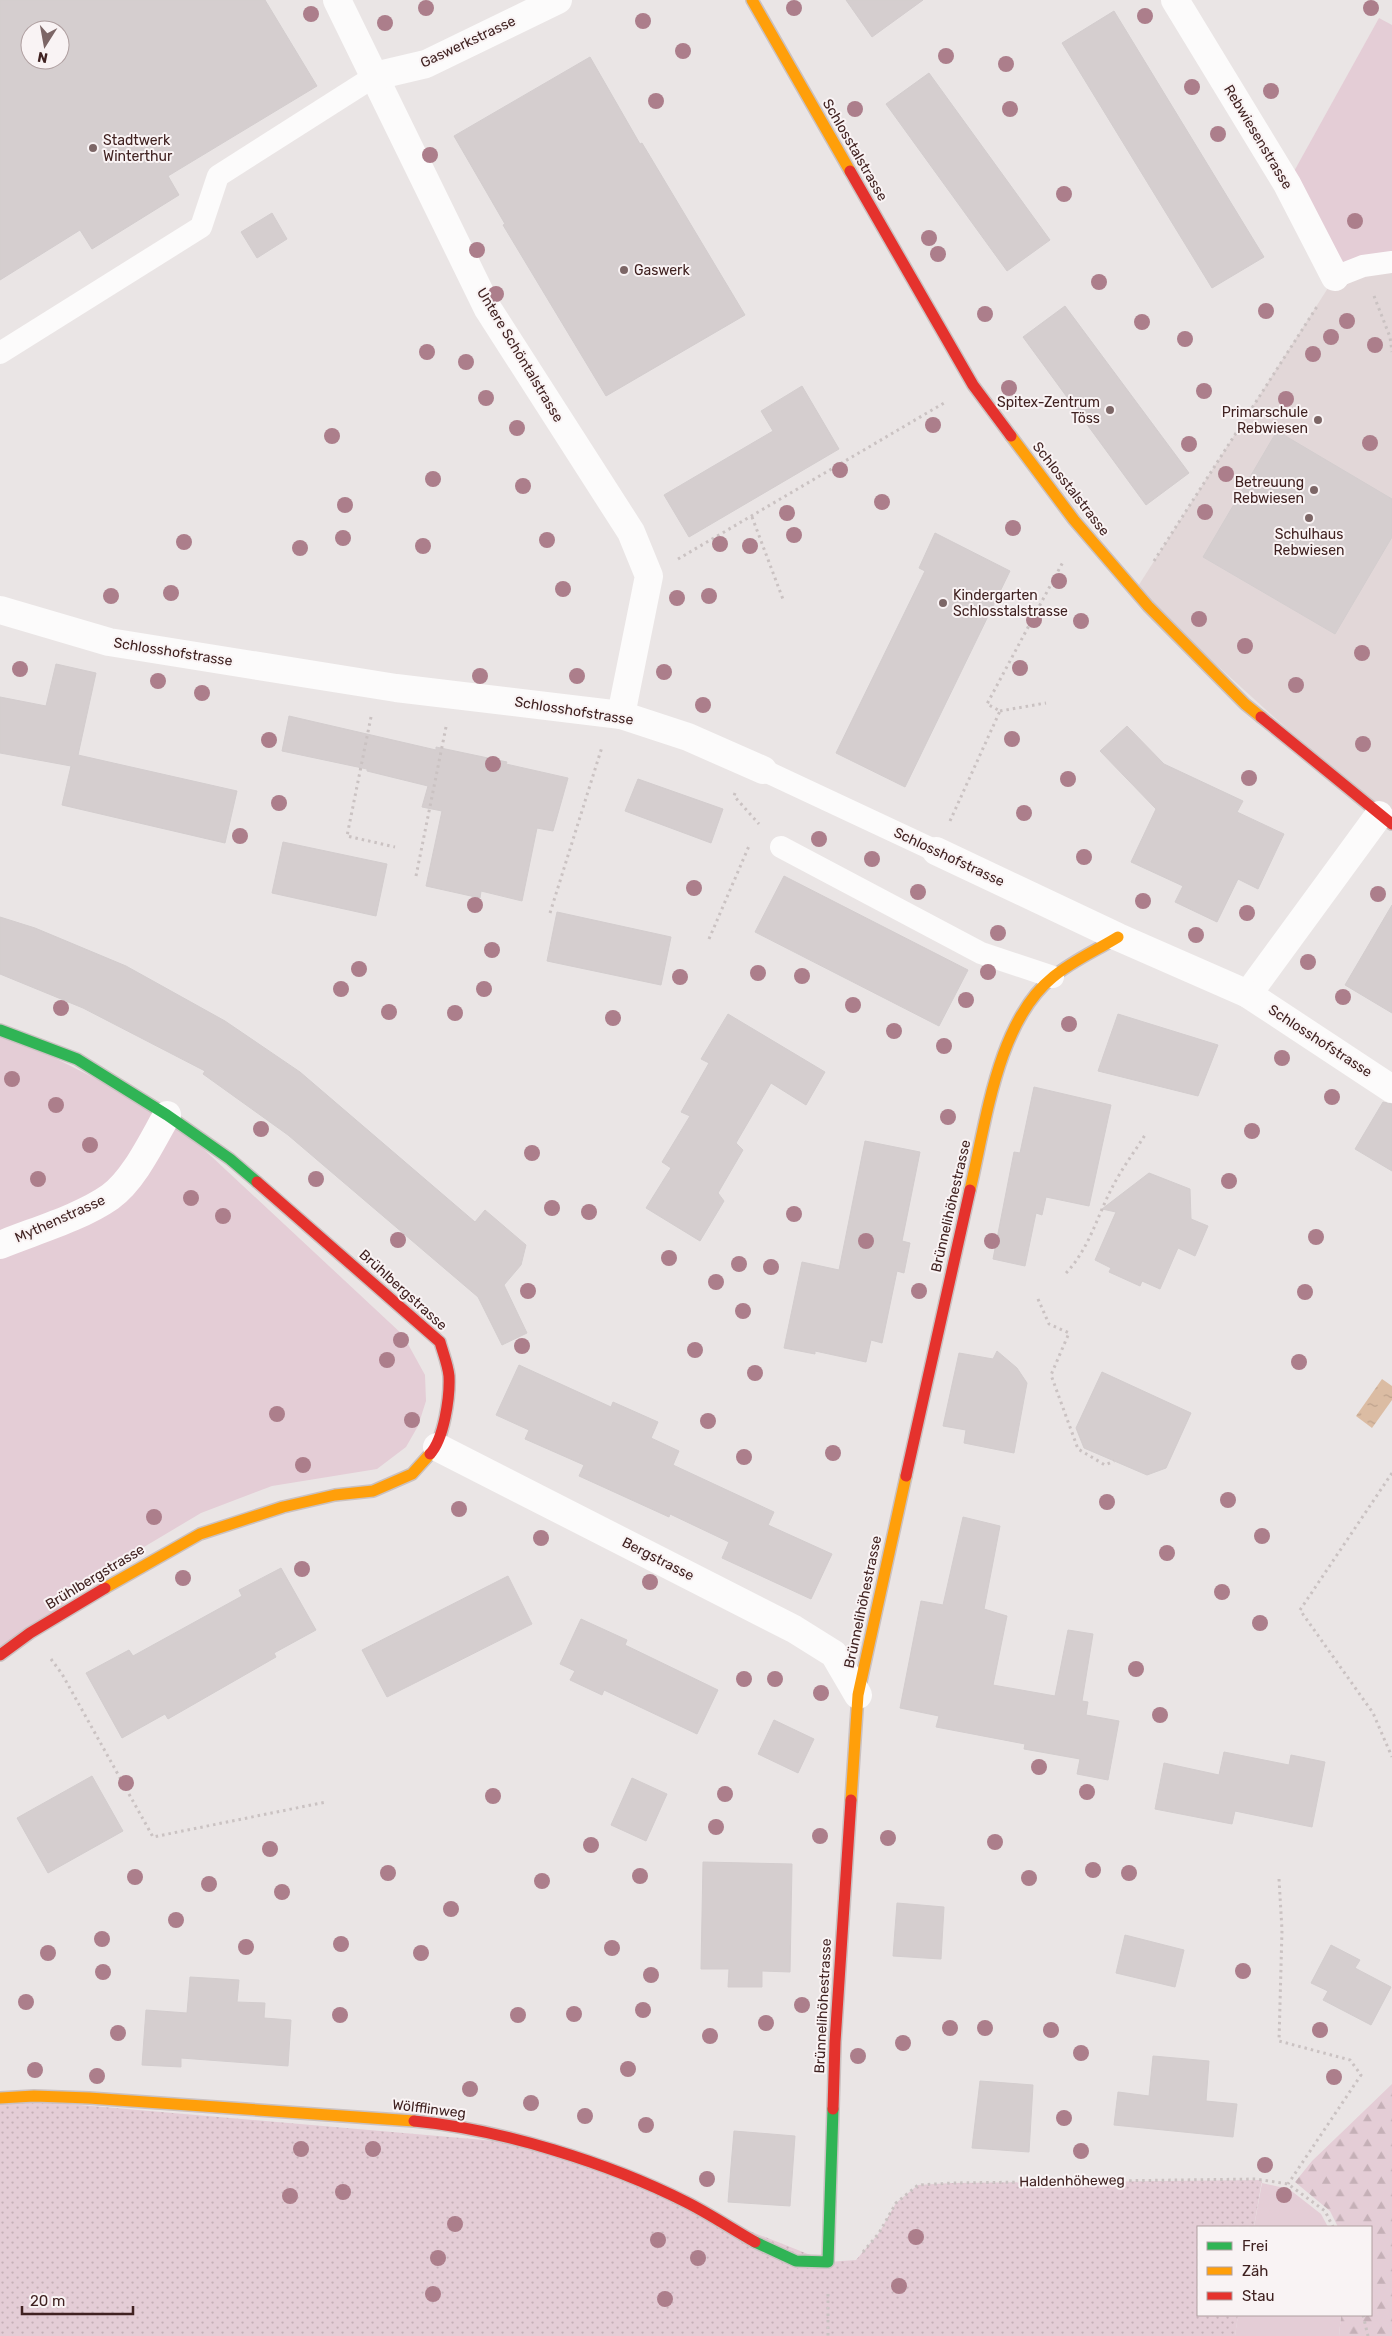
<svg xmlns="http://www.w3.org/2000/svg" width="1392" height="2336" font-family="Rubik,sans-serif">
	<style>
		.built { fill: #e2d7d8 }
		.grass { fill: url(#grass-dots) }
		.forest { fill: url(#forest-firs) }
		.green { fill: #e4cdd6 }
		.water { fill: url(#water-ripples) }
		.building { fill: #d5cecf; stroke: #d3cdce; fill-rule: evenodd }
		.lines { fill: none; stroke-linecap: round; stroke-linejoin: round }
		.fast-casing { stroke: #cac1c1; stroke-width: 14 }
		.slow-casing { stroke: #cac1c1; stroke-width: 14 }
		.jam-casing { stroke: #cac1c1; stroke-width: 14 }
		.path { stroke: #cac2c2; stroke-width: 3; stroke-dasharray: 2.5 4; stroke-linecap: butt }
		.lane { stroke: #fcfbfb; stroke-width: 22 }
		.street { stroke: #fcfbfb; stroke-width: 28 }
		.fast { stroke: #30b455; stroke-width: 11 }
		.slow { stroke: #ff9f0a; stroke-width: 11 }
		.jam { stroke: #e5322d; stroke-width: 11 }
		.tree { fill: #ac7e8b }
		.poi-dot { fill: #7c6666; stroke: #f9f3f4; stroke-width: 2 }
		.labels { text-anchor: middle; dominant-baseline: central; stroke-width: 4; stroke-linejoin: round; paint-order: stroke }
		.street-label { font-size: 14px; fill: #402221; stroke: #f9f3f4 }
		.poi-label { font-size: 14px; fill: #402221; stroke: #f9f3f4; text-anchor: start }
	</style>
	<defs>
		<pattern id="grass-dots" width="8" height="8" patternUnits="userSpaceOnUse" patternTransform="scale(1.25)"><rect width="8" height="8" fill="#e4cdd6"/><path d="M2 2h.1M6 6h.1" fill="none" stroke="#c5b0b7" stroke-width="1.8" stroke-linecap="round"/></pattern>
		<pattern id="forest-firs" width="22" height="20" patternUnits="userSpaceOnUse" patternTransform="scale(1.25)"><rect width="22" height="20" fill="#e4cdd6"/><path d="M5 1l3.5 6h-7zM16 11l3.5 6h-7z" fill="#c5b0b7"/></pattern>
		<pattern id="water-ripples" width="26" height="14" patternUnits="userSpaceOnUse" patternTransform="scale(1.25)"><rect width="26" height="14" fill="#dbbca3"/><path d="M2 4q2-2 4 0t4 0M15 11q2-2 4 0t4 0" fill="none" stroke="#bda18c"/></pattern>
	</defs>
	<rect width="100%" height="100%" fill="#eae5e5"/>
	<!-- built -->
	<path class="built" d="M1392,262V824L1135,591L1335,277Z"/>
	<!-- grass -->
	<path class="grass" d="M0,2098L530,2144L828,2262L856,2260L879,2233L896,2203L918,2185L952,2183L1262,2180L1254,2227H1198V2315H1238L1235,2336H0Z"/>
	<!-- forest -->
	<path class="forest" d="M1392,2084V2336H1339L1341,2315H1371V2227H1338L1330,2211L1295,2182L1312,2161Z"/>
	<!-- green -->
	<g class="green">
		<path d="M1379,18L1392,25V262L1335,277L1287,184Z"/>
		<path d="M0,1030L167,1115L403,1335L425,1375L426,1401L418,1426L406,1447L377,1469L272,1486L201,1513L97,1575L30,1633L0,1655Z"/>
		<path d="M1262,2183L1289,2189L1321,2214L1328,2227H1254Z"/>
		<path d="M1238,2315H1341L1339,2336H1235Z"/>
	</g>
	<!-- water -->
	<path class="water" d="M1382,1379L1392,1386V1400L1372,1428L1356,1416Z"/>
	<!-- building -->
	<g class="building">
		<path d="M0,0H265L317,86L168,176L179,195L92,249L80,230L0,280ZM30,30H60V60H30Z"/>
		<path d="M846,0H923L872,37Z"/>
		<path d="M1114,11L1264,257L1212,288L1062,43Z"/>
		<path d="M590,57L640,144L642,143L745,315L606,396L503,225L505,224L454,136Z"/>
		<path d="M929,73L1050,240L1007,271L886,104Z"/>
		<path d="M272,213L287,239L257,258L241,232Z"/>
		<path d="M1065,306L1189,473L1146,505L1023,337Z"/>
		<path d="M802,386L839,449L689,537L664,495L773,431L761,411Z"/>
		<path d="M1277,431L1392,499V537L1335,634L1203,557Z"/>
		<path d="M935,533L1010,571L905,787L836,753L925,571L919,568Z"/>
		<path d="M56,664L96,673L78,755L237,791L225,843L62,805L71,766L0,753V697L46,706Z"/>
		<path d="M289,716L436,750V747L507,762L506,764L568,778L553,831L537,828L522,901L481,891L480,898L426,886L442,811L422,807L428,786L367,771V769L282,751Z"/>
		<path d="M1127,726L1164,764L1243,801L1237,812L1284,834L1258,889L1238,879L1217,922L1175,902L1183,886L1131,862L1156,809L1100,751Z"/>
		<path d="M638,779L723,809L711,843L625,811Z"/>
		<path d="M283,842L387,864L376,916L272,893Z"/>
		<path d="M784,876L968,970L939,1026L755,932Z"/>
		<path d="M1392,905V1013L1345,985Z"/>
		<path d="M557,912L671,937L661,985L547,961Z"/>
		<path d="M0,917L35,928L126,966L225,1021L300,1072L475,1222L485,1210L526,1245L521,1265L504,1285L527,1333L502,1345L478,1297L288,1135L203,1074L205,1071L83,1008L0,974Z"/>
		<path d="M728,1014L825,1072L806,1105L771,1083L736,1143L743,1150L718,1193L724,1201L700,1241L646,1208L671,1168L662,1162L690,1116L681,1112L709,1063L701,1059Z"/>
		<path d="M1118,1014L1218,1045L1198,1096L1098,1071Z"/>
		<path d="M1034,1087L1111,1105L1089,1206L1046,1197L1042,1215L1036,1213L1025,1266L993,1259L1014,1152L1020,1153Z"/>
		<path d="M1383,1102L1392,1104V1171L1355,1149Z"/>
		<path d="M865,1141L920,1152L902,1241L910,1243L904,1273L897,1271L882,1343L871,1340L866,1362L815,1351V1354L784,1348L802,1262L839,1270Z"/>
		<path d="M1149,1173L1190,1189L1191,1219L1208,1226L1195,1256L1178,1248L1160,1289L1142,1281L1140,1286L1109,1272L1111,1268L1095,1260L1116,1212L1102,1209Z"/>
		<path d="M997,1351L1017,1368L1027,1383L1014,1453L964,1443L966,1430L943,1426L959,1353L993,1359Z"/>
		<path d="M519,1365L611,1407L613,1402L658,1422L651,1438L679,1451L673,1465L774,1512L768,1525L832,1554L811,1599L722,1558L729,1542L670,1514L669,1517L579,1476L584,1465L525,1439L529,1430L496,1415Z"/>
		<path d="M1102,1372L1191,1413L1166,1468L1147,1475L1084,1448L1076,1428Z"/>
		<path d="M963,1517L1000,1526L984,1609L1007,1616L993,1685L1055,1696L1068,1630L1093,1634L1082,1701L1088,1702L1086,1715L1119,1721L1108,1780L1077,1774L1080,1759L1024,1749L1025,1744L936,1727L939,1716L900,1708L921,1601L943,1605Z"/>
		<path d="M281,1568L316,1630L274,1653L276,1657L168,1719L165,1714L122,1738L86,1673L129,1650L133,1656L242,1596L239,1590Z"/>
		<path d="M508,1576L532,1624L387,1697L362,1650Z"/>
		<path d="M581,1619L627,1640L625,1645L718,1690L697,1734L604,1690L602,1695L570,1680L575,1671L560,1664Z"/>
		<path d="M774,1720L814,1739L798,1773L758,1754Z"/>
		<path d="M1224,1752L1289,1765L1291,1755L1325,1762L1312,1827L1235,1811L1232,1824L1155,1809L1164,1763L1219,1775Z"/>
		<path d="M92,1776L123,1831L48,1873L17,1818Z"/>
		<path d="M632,1778L667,1794L646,1841L611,1825Z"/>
		<path d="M703,1862L792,1864L790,1972L762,1971V1987H728L729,1969H701Z"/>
		<path d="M897,1903L944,1907L941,1959L893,1956Z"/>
		<path d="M1125,1935L1184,1950L1175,1987L1116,1973Z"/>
		<path d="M1331,1945L1360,1960L1355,1968L1391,1987L1371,2025L1323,2000L1328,1991L1311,1983Z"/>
		<path d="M190,1977L239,1980L237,2002L265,2003L264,2018L291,2020L288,2066L181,2058V2067L142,2065L146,2010L187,2013Z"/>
		<path d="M1153,2056L1209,2061L1206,2101L1237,2104L1233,2137L1114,2125L1118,2092L1149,2096Z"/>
		<path d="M980,2081L1033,2085L1029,2152L972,2148Z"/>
		<path d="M734,2131L795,2136L790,2206L728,2202Z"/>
	</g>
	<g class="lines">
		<defs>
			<g id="fast">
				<path d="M0,1030L77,1059L167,1115L230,1159L257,1182"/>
				<path d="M755,2242L796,2261L828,2262L833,2109"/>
			</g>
			<g id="slow">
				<path d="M752,0L850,171"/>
				<path d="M1011,436L1074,520L1148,606L1245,704L1261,717"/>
				<path d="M970,1190C986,1123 997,1022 1053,977C1072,961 1097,950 1118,937"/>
				<path d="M105,1588L200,1534L283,1507L335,1495L373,1491L412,1474L430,1454"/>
				<path d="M851,1800L858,1695L906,1476"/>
				<path d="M0,2098L34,2096L89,2098L414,2121"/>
			</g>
			<g id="jam">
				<path d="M850,171L973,385L1011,436"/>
				<path d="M1261,717L1392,824"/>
				<path d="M257,1182L440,1342C443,1353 448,1365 449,1376C450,1397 444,1439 430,1454"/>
				<path d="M906,1476L970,1190"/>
				<path d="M0,1655L30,1633L105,1588"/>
				<path d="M833,2109L835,2042L851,1800"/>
				<path d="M414,2121C500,2129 609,2163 686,2202C710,2214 732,2229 755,2242"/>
			</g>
		</defs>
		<!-- fast casing -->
		<use href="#fast" class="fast-casing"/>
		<!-- slow casing -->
		<use href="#slow" class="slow-casing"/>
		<!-- jam casing -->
		<use href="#jam" class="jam-casing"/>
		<!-- path -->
		<g class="path">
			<path d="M1374,296L1390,337L1392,352"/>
			<path d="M752,517L784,602"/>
			<path d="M678,559L944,403"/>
			<path d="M1154,561L1318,305"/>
			<path d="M1000,711L1046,703"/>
			<path d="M371,717L347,836L395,847"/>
			<path d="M735,793L734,796L759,824"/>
			<path d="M950,821L1000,711L987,704L1064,560"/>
			<path d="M416,876L446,727"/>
			<path d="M550,913L602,747"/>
			<path d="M709,939L749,846"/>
			<path d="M1066,1273C1090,1248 1098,1213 1114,1184C1123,1167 1135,1151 1145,1135"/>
			<path d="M1038,1299L1049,1324L1069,1333L1051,1375L1078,1449L1105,1465L1114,1461"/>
			<path d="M1392,1473L1300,1610L1373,1713L1392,1757"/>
			<path d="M51,1659L62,1674L153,1837L326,1802"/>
			<path d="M1279,1879L1282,1930L1279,2041L1350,2060L1361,2075L1288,2184"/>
			<path d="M863,2252L879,2233L896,2203L918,2185L952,2183L1256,2179L1288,2184L1325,2211L1333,2227"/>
			<path d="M828,2294V2336"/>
			<path d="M1363,2315L1368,2336"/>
		</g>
		<!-- lane -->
		<g class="lane">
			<path d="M1335,277L1363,266L1392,262"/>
			<path d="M0,353L201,227L218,176L375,76"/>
			<path d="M763,770L936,851"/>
			<path d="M781,847L981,953L1053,977"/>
		</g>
		<!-- street -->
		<g class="street">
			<path d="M337,0L488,309L631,532L649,576L621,715"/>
			<path d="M1175,0L1287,184L1335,277"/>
			<path d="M375,76L426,64L558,0"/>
			<path d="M0,610L109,642L396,688L621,715L688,737L763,770"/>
			<path d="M936,851L1118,937L1248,994L1379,815"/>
			<path d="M1248,994L1392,1089"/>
			<path d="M0,1245C34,1231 80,1218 110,1197C134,1180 152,1141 167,1115"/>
			<path d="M437,1447L794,1629L834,1654L858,1695"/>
		</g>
		<!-- fast -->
		<use href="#fast" class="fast"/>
		<!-- slow -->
		<use href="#slow" class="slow"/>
		<!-- jam -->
		<use href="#jam" class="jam"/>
	</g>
	<!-- trees -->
	<g class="tree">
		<circle cx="426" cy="8" r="8"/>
		<circle cx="794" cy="8" r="8"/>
		<circle cx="1371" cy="8" r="8"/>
		<circle cx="311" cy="14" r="8"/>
		<circle cx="1145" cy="16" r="8"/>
		<circle cx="643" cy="21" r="8"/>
		<circle cx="385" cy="23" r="8"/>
		<circle cx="683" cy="51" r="8"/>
		<circle cx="946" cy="56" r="8"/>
		<circle cx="1006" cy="64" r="8"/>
		<circle cx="1192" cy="87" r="8"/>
		<circle cx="1271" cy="91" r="8"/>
		<circle cx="656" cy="101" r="8"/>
		<circle cx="855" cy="109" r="8"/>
		<circle cx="1010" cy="109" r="8"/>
		<circle cx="1218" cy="134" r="8"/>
		<circle cx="430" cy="155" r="8"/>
		<circle cx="1064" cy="194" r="8"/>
		<circle cx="1355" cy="221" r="8"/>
		<circle cx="929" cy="238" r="8"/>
		<circle cx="477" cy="250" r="8"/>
		<circle cx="938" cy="254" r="8"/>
		<circle cx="1099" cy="282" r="8"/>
		<circle cx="496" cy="294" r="8"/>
		<circle cx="1266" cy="311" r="8"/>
		<circle cx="985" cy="314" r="8"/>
		<circle cx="1347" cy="321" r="8"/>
		<circle cx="1142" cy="322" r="8"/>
		<circle cx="1331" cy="337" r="8"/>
		<circle cx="1185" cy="339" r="8"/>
		<circle cx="1375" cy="345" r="8"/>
		<circle cx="427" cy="352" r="8"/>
		<circle cx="1313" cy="354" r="8"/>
		<circle cx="466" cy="362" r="8"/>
		<circle cx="1009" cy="388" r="8"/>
		<circle cx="1204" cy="391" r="8"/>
		<circle cx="486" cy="398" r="8"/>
		<circle cx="1286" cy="399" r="8"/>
		<circle cx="933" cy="425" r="8"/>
		<circle cx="517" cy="428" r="8"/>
		<circle cx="332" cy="436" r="8"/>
		<circle cx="1370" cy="443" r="8"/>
		<circle cx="1189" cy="444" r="8"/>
		<circle cx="840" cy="470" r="8"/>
		<circle cx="1226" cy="474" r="8"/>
		<circle cx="433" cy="479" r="8"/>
		<circle cx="523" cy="486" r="8"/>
		<circle cx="882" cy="502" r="8"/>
		<circle cx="345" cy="505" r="8"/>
		<circle cx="1205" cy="512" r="8"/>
		<circle cx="787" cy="513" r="8"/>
		<circle cx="1013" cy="528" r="8"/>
		<circle cx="794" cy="535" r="8"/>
		<circle cx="343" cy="538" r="8"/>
		<circle cx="547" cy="540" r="8"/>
		<circle cx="184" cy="542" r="8"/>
		<circle cx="720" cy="544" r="8"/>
		<circle cx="423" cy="546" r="8"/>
		<circle cx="750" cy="546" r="8"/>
		<circle cx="300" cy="548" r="8"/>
		<circle cx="1059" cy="581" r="8"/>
		<circle cx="563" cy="589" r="8"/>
		<circle cx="171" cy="593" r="8"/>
		<circle cx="111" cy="596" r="8"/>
		<circle cx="709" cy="596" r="8"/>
		<circle cx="677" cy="598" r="8"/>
		<circle cx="1199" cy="619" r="8"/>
		<circle cx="1034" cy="620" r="8"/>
		<circle cx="1081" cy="621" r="8"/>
		<circle cx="1245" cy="646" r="8"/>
		<circle cx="1362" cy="653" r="8"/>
		<circle cx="1020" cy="668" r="8"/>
		<circle cx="20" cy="669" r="8"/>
		<circle cx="664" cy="672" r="8"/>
		<circle cx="480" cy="676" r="8"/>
		<circle cx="577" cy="676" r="8"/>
		<circle cx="158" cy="681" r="8"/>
		<circle cx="1296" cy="685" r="8"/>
		<circle cx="202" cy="693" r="8"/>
		<circle cx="703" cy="705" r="8"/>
		<circle cx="1012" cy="739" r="8"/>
		<circle cx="269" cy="740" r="8"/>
		<circle cx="1363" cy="744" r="8"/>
		<circle cx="493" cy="764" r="8"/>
		<circle cx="1249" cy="778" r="8"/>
		<circle cx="1068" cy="779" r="8"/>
		<circle cx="279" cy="803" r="8"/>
		<circle cx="1024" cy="813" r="8"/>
		<circle cx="240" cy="836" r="8"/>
		<circle cx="819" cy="839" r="8"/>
		<circle cx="1084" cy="857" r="8"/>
		<circle cx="872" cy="859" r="8"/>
		<circle cx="694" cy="888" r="8"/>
		<circle cx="918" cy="892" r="8"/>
		<circle cx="1378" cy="894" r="8"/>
		<circle cx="1143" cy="901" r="8"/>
		<circle cx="475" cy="905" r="8"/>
		<circle cx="1247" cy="913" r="8"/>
		<circle cx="998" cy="933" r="8"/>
		<circle cx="1196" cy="935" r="8"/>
		<circle cx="492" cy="950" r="8"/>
		<circle cx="1308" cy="962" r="8"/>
		<circle cx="359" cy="969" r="8"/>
		<circle cx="988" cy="972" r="8"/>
		<circle cx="758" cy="973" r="8"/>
		<circle cx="802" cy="976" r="8"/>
		<circle cx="680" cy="977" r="8"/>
		<circle cx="341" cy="989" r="8"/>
		<circle cx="484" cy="989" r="8"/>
		<circle cx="1343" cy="997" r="8"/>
		<circle cx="966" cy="1000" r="8"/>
		<circle cx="853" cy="1005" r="8"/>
		<circle cx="61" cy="1008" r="8"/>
		<circle cx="389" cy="1012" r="8"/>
		<circle cx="455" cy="1013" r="8"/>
		<circle cx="613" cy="1018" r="8"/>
		<circle cx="1069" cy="1024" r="8"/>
		<circle cx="894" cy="1031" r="8"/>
		<circle cx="944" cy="1046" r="8"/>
		<circle cx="1282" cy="1058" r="8"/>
		<circle cx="12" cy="1079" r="8"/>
		<circle cx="1332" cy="1097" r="8"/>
		<circle cx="56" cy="1105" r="8"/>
		<circle cx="948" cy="1117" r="8"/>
		<circle cx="261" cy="1129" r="8"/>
		<circle cx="1252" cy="1131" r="8"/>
		<circle cx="90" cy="1145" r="8"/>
		<circle cx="532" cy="1153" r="8"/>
		<circle cx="38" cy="1179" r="8"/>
		<circle cx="316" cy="1179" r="8"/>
		<circle cx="1229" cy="1181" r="8"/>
		<circle cx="191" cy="1198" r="8"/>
		<circle cx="552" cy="1208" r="8"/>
		<circle cx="589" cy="1212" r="8"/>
		<circle cx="794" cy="1214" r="8"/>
		<circle cx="223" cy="1216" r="8"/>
		<circle cx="1316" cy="1237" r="8"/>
		<circle cx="398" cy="1240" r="8"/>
		<circle cx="866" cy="1241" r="8"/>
		<circle cx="992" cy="1241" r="8"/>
		<circle cx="669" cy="1258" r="8"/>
		<circle cx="739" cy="1264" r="8"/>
		<circle cx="771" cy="1267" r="8"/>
		<circle cx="716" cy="1282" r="8"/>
		<circle cx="528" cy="1291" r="8"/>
		<circle cx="919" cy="1291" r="8"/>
		<circle cx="1305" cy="1292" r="8"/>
		<circle cx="743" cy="1311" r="8"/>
		<circle cx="401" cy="1340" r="8"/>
		<circle cx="522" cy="1346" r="8"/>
		<circle cx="695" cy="1350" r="8"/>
		<circle cx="387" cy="1360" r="8"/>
		<circle cx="1299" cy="1362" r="8"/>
		<circle cx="755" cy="1373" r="8"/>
		<circle cx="277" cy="1414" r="8"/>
		<circle cx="412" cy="1420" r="8"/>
		<circle cx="708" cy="1421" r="8"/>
		<circle cx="833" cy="1453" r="8"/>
		<circle cx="744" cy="1457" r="8"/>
		<circle cx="303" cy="1465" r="8"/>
		<circle cx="1228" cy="1500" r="8"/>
		<circle cx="1107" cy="1502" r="8"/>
		<circle cx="459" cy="1509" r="8"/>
		<circle cx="154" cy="1517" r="8"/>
		<circle cx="1262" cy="1536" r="8"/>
		<circle cx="541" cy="1538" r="8"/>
		<circle cx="1167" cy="1553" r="8"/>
		<circle cx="302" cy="1569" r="8"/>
		<circle cx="183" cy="1578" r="8"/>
		<circle cx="650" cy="1582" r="8"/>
		<circle cx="1222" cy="1592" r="8"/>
		<circle cx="1260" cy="1623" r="8"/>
		<circle cx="1136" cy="1669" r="8"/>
		<circle cx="744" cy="1679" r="8"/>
		<circle cx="775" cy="1679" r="8"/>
		<circle cx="821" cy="1693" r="8"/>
		<circle cx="1160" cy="1715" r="8"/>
		<circle cx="1039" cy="1767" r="8"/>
		<circle cx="126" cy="1783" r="8"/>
		<circle cx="1087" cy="1792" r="8"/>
		<circle cx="725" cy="1794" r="8"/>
		<circle cx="493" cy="1796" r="8"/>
		<circle cx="716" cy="1827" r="8"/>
		<circle cx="820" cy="1836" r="8"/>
		<circle cx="888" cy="1838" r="8"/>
		<circle cx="995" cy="1842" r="8"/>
		<circle cx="591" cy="1845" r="8"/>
		<circle cx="270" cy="1849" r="8"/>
		<circle cx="1093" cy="1870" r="8"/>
		<circle cx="388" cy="1873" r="8"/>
		<circle cx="1129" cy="1873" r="8"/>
		<circle cx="640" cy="1876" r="8"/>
		<circle cx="135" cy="1877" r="8"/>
		<circle cx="1029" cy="1878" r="8"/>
		<circle cx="542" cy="1881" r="8"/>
		<circle cx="209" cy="1884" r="8"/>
		<circle cx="282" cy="1892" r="8"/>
		<circle cx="451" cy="1909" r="8"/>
		<circle cx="176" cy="1920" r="8"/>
		<circle cx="102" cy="1939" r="8"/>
		<circle cx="341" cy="1944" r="8"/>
		<circle cx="246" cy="1947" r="8"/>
		<circle cx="612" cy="1948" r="8"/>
		<circle cx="48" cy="1953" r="8"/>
		<circle cx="421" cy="1953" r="8"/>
		<circle cx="1243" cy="1971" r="8"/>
		<circle cx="103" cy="1972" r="8"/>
		<circle cx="651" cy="1975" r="8"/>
		<circle cx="26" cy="2002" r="8"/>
		<circle cx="802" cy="2005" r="8"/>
		<circle cx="643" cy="2010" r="8"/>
		<circle cx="574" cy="2014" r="8"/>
		<circle cx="340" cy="2015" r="8"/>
		<circle cx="518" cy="2015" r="8"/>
		<circle cx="766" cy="2023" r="8"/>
		<circle cx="950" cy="2028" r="8"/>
		<circle cx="985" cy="2028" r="8"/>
		<circle cx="1051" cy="2030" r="8"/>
		<circle cx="1320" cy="2030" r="8"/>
		<circle cx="118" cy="2033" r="8"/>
		<circle cx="710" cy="2036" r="8"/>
		<circle cx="903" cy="2043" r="8"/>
		<circle cx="1081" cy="2053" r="8"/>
		<circle cx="858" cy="2056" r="8"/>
		<circle cx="628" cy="2069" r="8"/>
		<circle cx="35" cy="2070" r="8"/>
		<circle cx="97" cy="2076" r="8"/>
		<circle cx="1334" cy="2077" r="8"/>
		<circle cx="470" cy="2089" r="8"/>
		<circle cx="531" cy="2103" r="8"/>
		<circle cx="585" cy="2116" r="8"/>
		<circle cx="1064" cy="2118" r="8"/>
		<circle cx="646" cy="2125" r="8"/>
		<circle cx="301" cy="2149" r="8"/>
		<circle cx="373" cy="2149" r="8"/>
		<circle cx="1081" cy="2151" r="8"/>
		<circle cx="1265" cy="2165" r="8"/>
		<circle cx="707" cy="2179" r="8"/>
		<circle cx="343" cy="2192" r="8"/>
		<circle cx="1284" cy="2195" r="8"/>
		<circle cx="290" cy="2196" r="8"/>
		<circle cx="455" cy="2224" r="8"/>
		<circle cx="916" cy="2237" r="8"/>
		<circle cx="658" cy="2240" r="8"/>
		<circle cx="438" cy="2258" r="8"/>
		<circle cx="698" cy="2258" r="8"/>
		<circle cx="899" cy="2286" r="8"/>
		<circle cx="433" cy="2294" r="8"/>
		<circle cx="665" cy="2299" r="8"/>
	</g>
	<!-- markers -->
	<g class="poi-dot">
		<circle cx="93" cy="148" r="5"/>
		<circle cx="624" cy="270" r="5"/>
		<circle cx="1110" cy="410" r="5"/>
		<circle cx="1318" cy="420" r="5"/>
		<circle cx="1314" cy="490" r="5"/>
		<circle cx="1309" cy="518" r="5"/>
		<circle cx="943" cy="603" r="5"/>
	</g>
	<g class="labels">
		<!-- street labels -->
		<g class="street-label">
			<text transform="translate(468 42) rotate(-25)">Gaswerkstrasse</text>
			<text transform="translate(1258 137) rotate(59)">Rebwiesenstrasse</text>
			<text transform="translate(855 150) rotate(60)">Schlosstalstrasse</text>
			<text transform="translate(520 355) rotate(59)">Untere Schöntalstrasse</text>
			<text transform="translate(1071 489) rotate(52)">Schlosstalstrasse</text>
			<text transform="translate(173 652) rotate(9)">Schlosshofstrasse</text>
			<text transform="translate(574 711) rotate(9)">Schlosshofstrasse</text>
			<text transform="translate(949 857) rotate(25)">Schlosshofstrasse</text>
			<text transform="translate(1320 1041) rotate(33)">Schlosshofstrasse</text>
			<text transform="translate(951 1206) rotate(-77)">Brünnelihöhestrasse</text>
			<text transform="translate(60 1219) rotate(-24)">Mythenstrasse</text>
			<text transform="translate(403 1290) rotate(42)">Brühlbergstrasse</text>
			<text transform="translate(658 1559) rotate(27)">Bergstrasse</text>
			<text transform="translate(95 1577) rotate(-31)">Brühlbergstrasse</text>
			<text transform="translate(863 1602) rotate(-78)">Brünnelihöhestrasse</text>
			<text transform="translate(823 2006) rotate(-87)">Brünnelihöhestrasse</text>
			<text transform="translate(429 2109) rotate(7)">Wölfflinweg</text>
			<text transform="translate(1072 2181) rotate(-1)">Haldenhöheweg</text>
		</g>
		<!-- poi labels -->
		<g class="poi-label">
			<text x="103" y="140">Stadtwerk<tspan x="103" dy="16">Winterthur</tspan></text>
			<text x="634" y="270">Gaswerk</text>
			<text x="1100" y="402" text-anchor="end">Spitex-Zentrum<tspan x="1100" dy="16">Töss</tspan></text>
			<text x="1308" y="412" text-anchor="end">Primarschule<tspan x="1308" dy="16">Rebwiesen</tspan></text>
			<text x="1304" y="482" text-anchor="end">Betreuung<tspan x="1304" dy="16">Rebwiesen</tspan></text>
			<text x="1309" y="534" text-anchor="middle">Schulhaus<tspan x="1309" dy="16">Rebwiesen</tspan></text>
			<text x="953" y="595">Kindergarten<tspan x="953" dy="16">Schlosstalstrasse</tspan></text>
		</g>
	</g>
	<!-- legend -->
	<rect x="1197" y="2226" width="175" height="90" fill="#f9f3f4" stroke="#af9fa0"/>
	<rect x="1207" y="2242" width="25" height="8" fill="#30b455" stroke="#af9fa0"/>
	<text x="1242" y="2251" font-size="15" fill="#402221">Frei</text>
	<rect x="1207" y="2267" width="25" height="8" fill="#ff9f0a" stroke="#af9fa0"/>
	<text x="1242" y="2276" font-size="15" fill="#402221">Zäh</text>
	<rect x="1207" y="2292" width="25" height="8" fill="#e5322d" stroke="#af9fa0"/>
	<text x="1242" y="2301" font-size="15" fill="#402221">Stau</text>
	<!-- north arrow -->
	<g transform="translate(45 45) rotate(191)"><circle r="24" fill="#f9f3f4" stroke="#af9fa0"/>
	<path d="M0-4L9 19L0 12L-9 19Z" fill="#7c6666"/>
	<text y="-8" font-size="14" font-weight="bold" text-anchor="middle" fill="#402221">N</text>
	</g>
	<!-- scale -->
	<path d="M22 2306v8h111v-8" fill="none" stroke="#402221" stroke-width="2.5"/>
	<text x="30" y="2306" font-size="15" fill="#402221" stroke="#f9f3f4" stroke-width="4" paint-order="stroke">20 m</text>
</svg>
